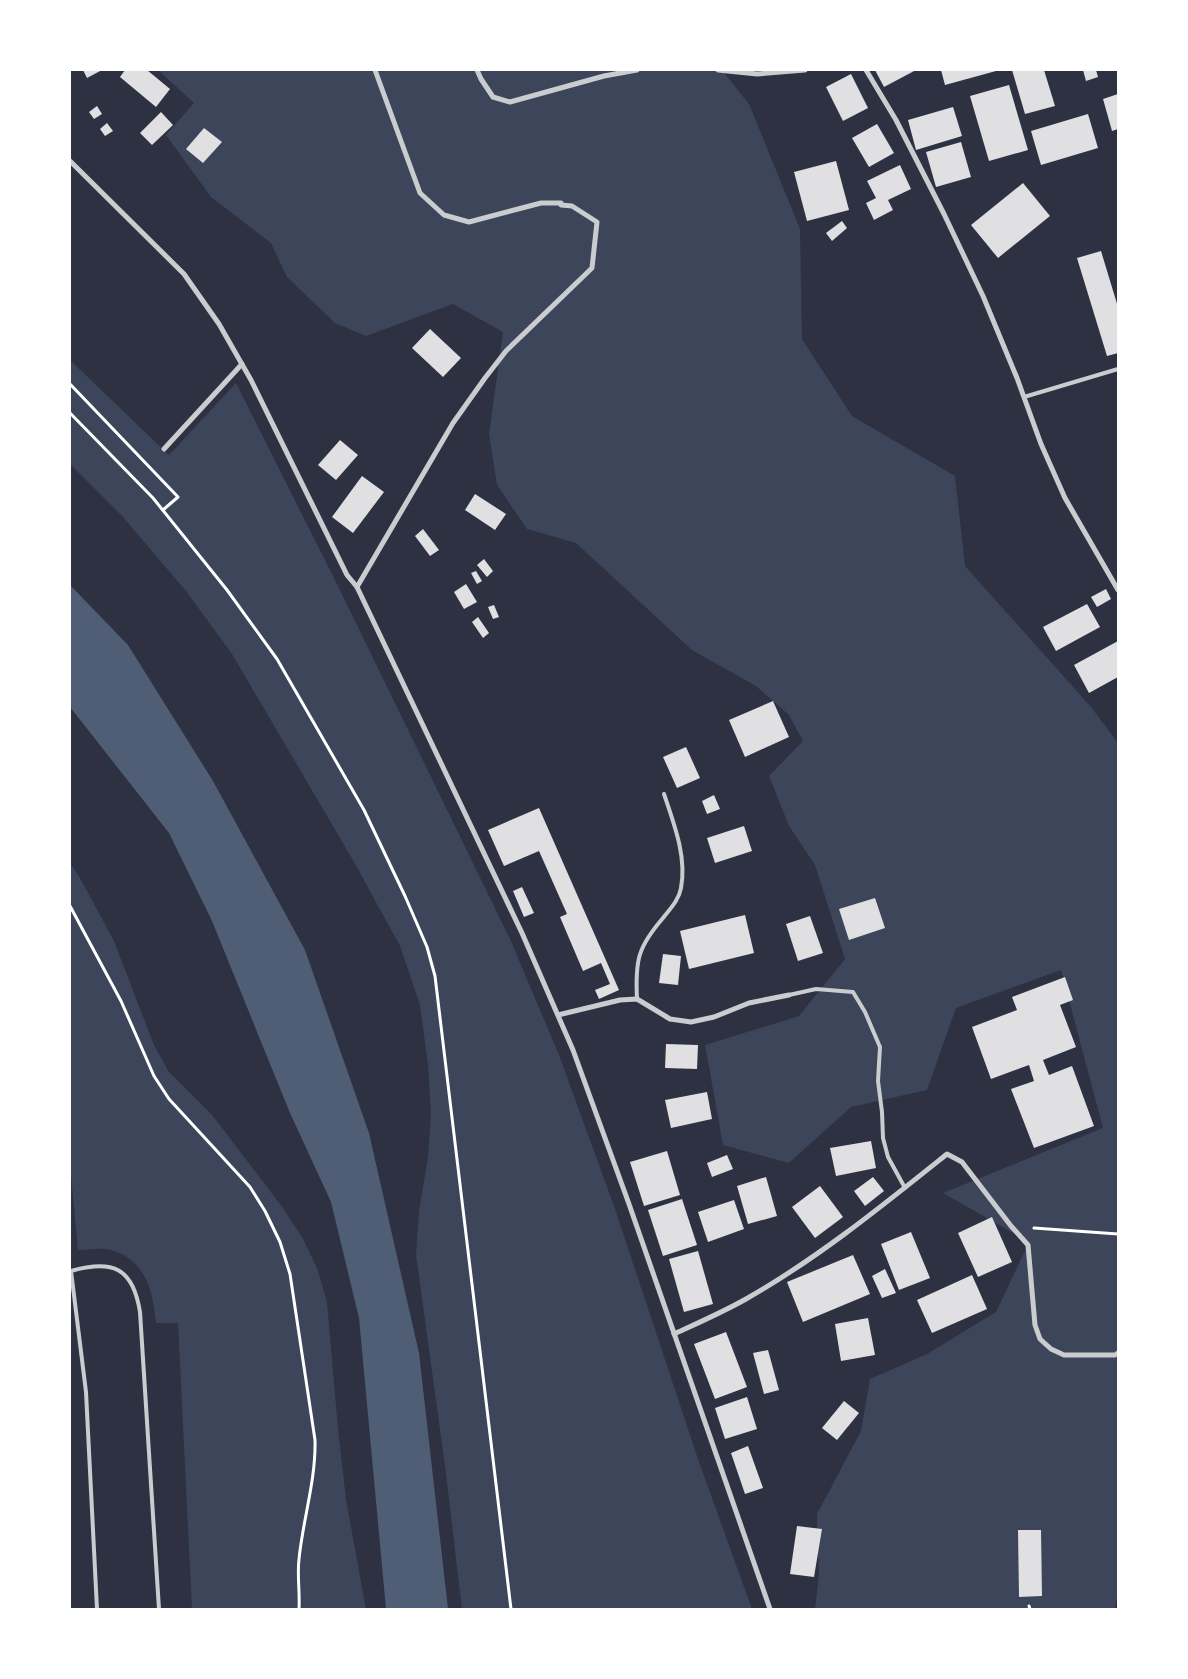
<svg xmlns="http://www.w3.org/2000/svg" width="1188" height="1679" font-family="Jost,sans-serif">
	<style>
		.green { fill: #3c4559 }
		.water { fill: #4f5d75 }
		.building { fill: #e0e0e3 }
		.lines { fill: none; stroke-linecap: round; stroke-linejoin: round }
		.path { stroke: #fff; stroke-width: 3 }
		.service { stroke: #caccd0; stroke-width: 4 }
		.minor { stroke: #caccd0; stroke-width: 5 }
	</style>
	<rect width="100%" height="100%" fill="#2d3142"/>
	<!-- green -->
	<g class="green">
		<path d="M158,70H722L749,104L800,229L802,339L852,416L955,476L965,566L1091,707L1118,743V1591L1115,1609H815L819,1574L817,1514L861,1431L870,1379L927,1354L996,1312L1029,1242L943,1193L1103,1128L1061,970L956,1008L927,1090L851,1107L789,1163L723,1145L705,1045L799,1016L845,959L815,865L789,826L769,776L803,741L789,715L756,686L692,650L576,543L527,529L497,485L489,434L503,332L453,304L366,336L335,323L287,277L271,243L211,197L166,135L194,103Z"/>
		<path d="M70,360L169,455L236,383L336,582L510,939L559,1055L614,1206L698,1459L752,1609H462L445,1466L416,1255L419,1211L428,1157L431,1114L428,1065L420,1005L400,946L354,862L232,654L186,591L122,516L70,464Z"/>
		<path d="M70,863L80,878L114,941L154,1045L169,1072L213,1116L245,1158L283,1208L302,1237L317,1268L327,1302L338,1429L346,1499L366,1609H192L178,1323H156C153,1293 147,1264 117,1252C113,1251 109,1249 106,1249C97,1248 87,1250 78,1250L70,1165Z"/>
	</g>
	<!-- water -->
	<path class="water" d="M70,585L128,645L213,781L305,950L369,1133L419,1353L448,1609H386L359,1318L331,1202L290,1113L212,921L169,833L70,707Z"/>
	<!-- building -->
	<g class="building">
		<path d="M83,70H102L87,78Z"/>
		<path d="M125,70H147L170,89L156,107L120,77Z"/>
		<path d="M875,70H916L884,87Z"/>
		<path d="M941,70H996V71L945,85Z"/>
		<path d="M1012,70H1044L1055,106L1025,114Z"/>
		<path d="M1083,70H1096L1098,77L1086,81Z"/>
		<path d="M851,74L868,108L843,121L826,87Z"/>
		<path d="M1009,85L1028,150L989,161L970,96Z"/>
		<path d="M1118,94V129L1112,131L1103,99Z"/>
		<path d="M97,106L102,114L94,119L89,112Z"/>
		<path d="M953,107L962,136L916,150L908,120Z"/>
		<path d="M161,112L173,125L152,145L140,133Z"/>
		<path d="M1088,114L1098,148L1041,165L1031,131Z"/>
		<path d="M107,123L113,131L105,136L100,129Z"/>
		<path d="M877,124L894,153L869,167L852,138Z"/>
		<path d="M204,128L222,142L203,163L186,149Z"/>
		<path d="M961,142L971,177L936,187L926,152Z"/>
		<path d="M836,161L849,210L807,221L794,172Z"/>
		<path d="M900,165L911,189L888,200L893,210L874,220L866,203L876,198L867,181Z"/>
		<path d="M1023,183L1050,216L998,258L971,225Z"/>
		<path d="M842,221L847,228L832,241L826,233Z"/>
		<path d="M1101,251L1118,307V353L1107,356L1077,258Z"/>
		<path d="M430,329L461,358L443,377L412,348Z"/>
		<path d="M340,440L358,455L336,480L318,465Z"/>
		<path d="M362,476L384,492L353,533L332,517Z"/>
		<path d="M475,494L506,514L495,530L465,510Z"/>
		<path d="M423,529L439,550L430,556L415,536Z"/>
		<path d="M484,559L493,571L487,577L477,565Z"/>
		<path d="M476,571L482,581L477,584L471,573Z"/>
		<path d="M466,584L477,602L464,609L454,592Z"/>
		<path d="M1106,589L1111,599L1097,607L1091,597Z"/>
		<path d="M1087,604L1100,627L1056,651L1043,627Z"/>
		<path d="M494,605L499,617L493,619L488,607Z"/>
		<path d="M478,617L489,633L483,638L472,622Z"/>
		<path d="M1118,641V677L1089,693L1074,665Z"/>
		<path d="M773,701L789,737L745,757L729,720Z"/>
		<path d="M686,747L700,778L677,788L663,757Z"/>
		<path d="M714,795L720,809L707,814L702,801Z"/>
		<path d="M539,808L619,990L599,999L595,990L610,984L601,963L583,971L560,917L567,914L539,851L504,866L488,830Z"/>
		<path d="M744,826L752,851L715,863L707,838Z"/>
		<path d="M522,887L534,913L524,917L513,891Z"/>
		<path d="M875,898L885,928L849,940L839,909Z"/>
		<path d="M745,915L754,953L689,969L680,931Z"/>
		<path d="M810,916L823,953L798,961L786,924Z"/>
		<path d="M663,954L681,956L678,985L659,983Z"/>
		<path d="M1065,977L1073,1000L1060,1005L1076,1047L1043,1060L1049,1075L1072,1066L1094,1126L1034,1148L1011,1089L1034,1081L1029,1065L991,1079L972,1027L1017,1010L1012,997Z"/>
		<path d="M666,1044L698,1045L697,1069L665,1068Z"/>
		<path d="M707,1092L712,1119L671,1128L665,1100Z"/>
		<path d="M871,1141L876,1168L836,1176L830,1148Z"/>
		<path d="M667,1151L680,1195L644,1206L630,1162Z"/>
		<path d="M727,1155L733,1169L712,1177L707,1163Z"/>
		<path d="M766,1177L777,1216L748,1224L737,1186Z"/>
		<path d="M873,1177L884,1191L865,1206L854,1191Z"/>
		<path d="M820,1186L843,1217L815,1238L792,1207Z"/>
		<path d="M682,1199L697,1245L663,1256L648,1210Z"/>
		<path d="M734,1200L744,1229L708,1242L698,1212Z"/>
		<path d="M992,1217L1012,1262L978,1277L958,1233Z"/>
		<path d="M911,1232L930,1278L899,1290L881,1244Z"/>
		<path d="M698,1251L713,1304L684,1312L669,1259Z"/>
		<path d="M853,1255L870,1294L803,1322L787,1282Z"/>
		<path d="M885,1269L896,1293L882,1298L872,1276Z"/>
		<path d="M972,1275L987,1309L932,1333L917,1300Z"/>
		<path d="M868,1318L875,1355L841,1361L835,1324Z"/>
		<path d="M726,1332L747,1387L715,1399L694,1344Z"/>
		<path d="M768,1350L779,1390L764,1394L753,1353Z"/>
		<path d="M747,1397L757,1429L725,1439L715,1408Z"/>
		<path d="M844,1401L859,1413L837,1440L822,1428Z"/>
		<path d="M748,1446L763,1488L745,1494L731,1453Z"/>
		<path d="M797,1526L822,1529L814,1577L790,1574Z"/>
		<path d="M1018,1530H1041L1042,1596L1019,1597Z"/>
	</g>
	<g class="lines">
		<!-- path -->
		<g class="path">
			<path d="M70,384L178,497L163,510"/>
			<path d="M70,413L153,498L227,590L277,659L364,810L405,896L427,947L435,976L511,1609"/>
			<path d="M70,906L121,1001L154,1076L169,1099L250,1187L265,1211L280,1242L290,1274L315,1440C316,1480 303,1519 299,1559C297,1575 300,1592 299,1609"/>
			<path d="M1034,1228L1118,1234"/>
			<path d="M1029,1606L1030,1609"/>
		</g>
		<!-- service -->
		<g class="service">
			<path d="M1024,397L1118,369"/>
			<path d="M789,995L816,989L853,992L865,1012L880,1047L878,1081L882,1112L883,1138L888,1157L905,1188"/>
			<path d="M637,999C635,960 638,947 663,918C670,909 679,900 681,888C687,857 674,824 664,794"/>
			<path d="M97,1609L86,1392L71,1271C113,1259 133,1268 140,1312L159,1609"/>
		</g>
		<!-- minor -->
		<g class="minor">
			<path d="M477,70L481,79L493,97L510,102L604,76L637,70"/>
			<path d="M718,70L757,74L805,70"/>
			<path d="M866,70L896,120L944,214L983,296L1017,378L1041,444L1065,498L1118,590"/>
			<path d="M70,161L184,274L219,324L251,380L347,575L357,587L522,933L573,1050L629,1204L770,1609"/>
			<path d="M164,449L242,364"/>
			<path d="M357,587L453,423L485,378L506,351L592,268L597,222L572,206L561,205V203H541L469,222L444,215L420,193L375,70"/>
			<path d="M558,1015L620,1000L637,999L670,1019L691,1022L714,1017L749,1003L789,995"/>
			<path d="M674,1334C698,1323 723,1312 746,1299C818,1258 882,1206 947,1154L962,1162L1011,1226L1028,1245L1035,1325L1040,1339L1051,1349L1064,1355H1115L1118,1353"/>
		</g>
	</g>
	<!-- border -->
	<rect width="1188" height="1679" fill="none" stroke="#ffffff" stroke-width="142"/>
</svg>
